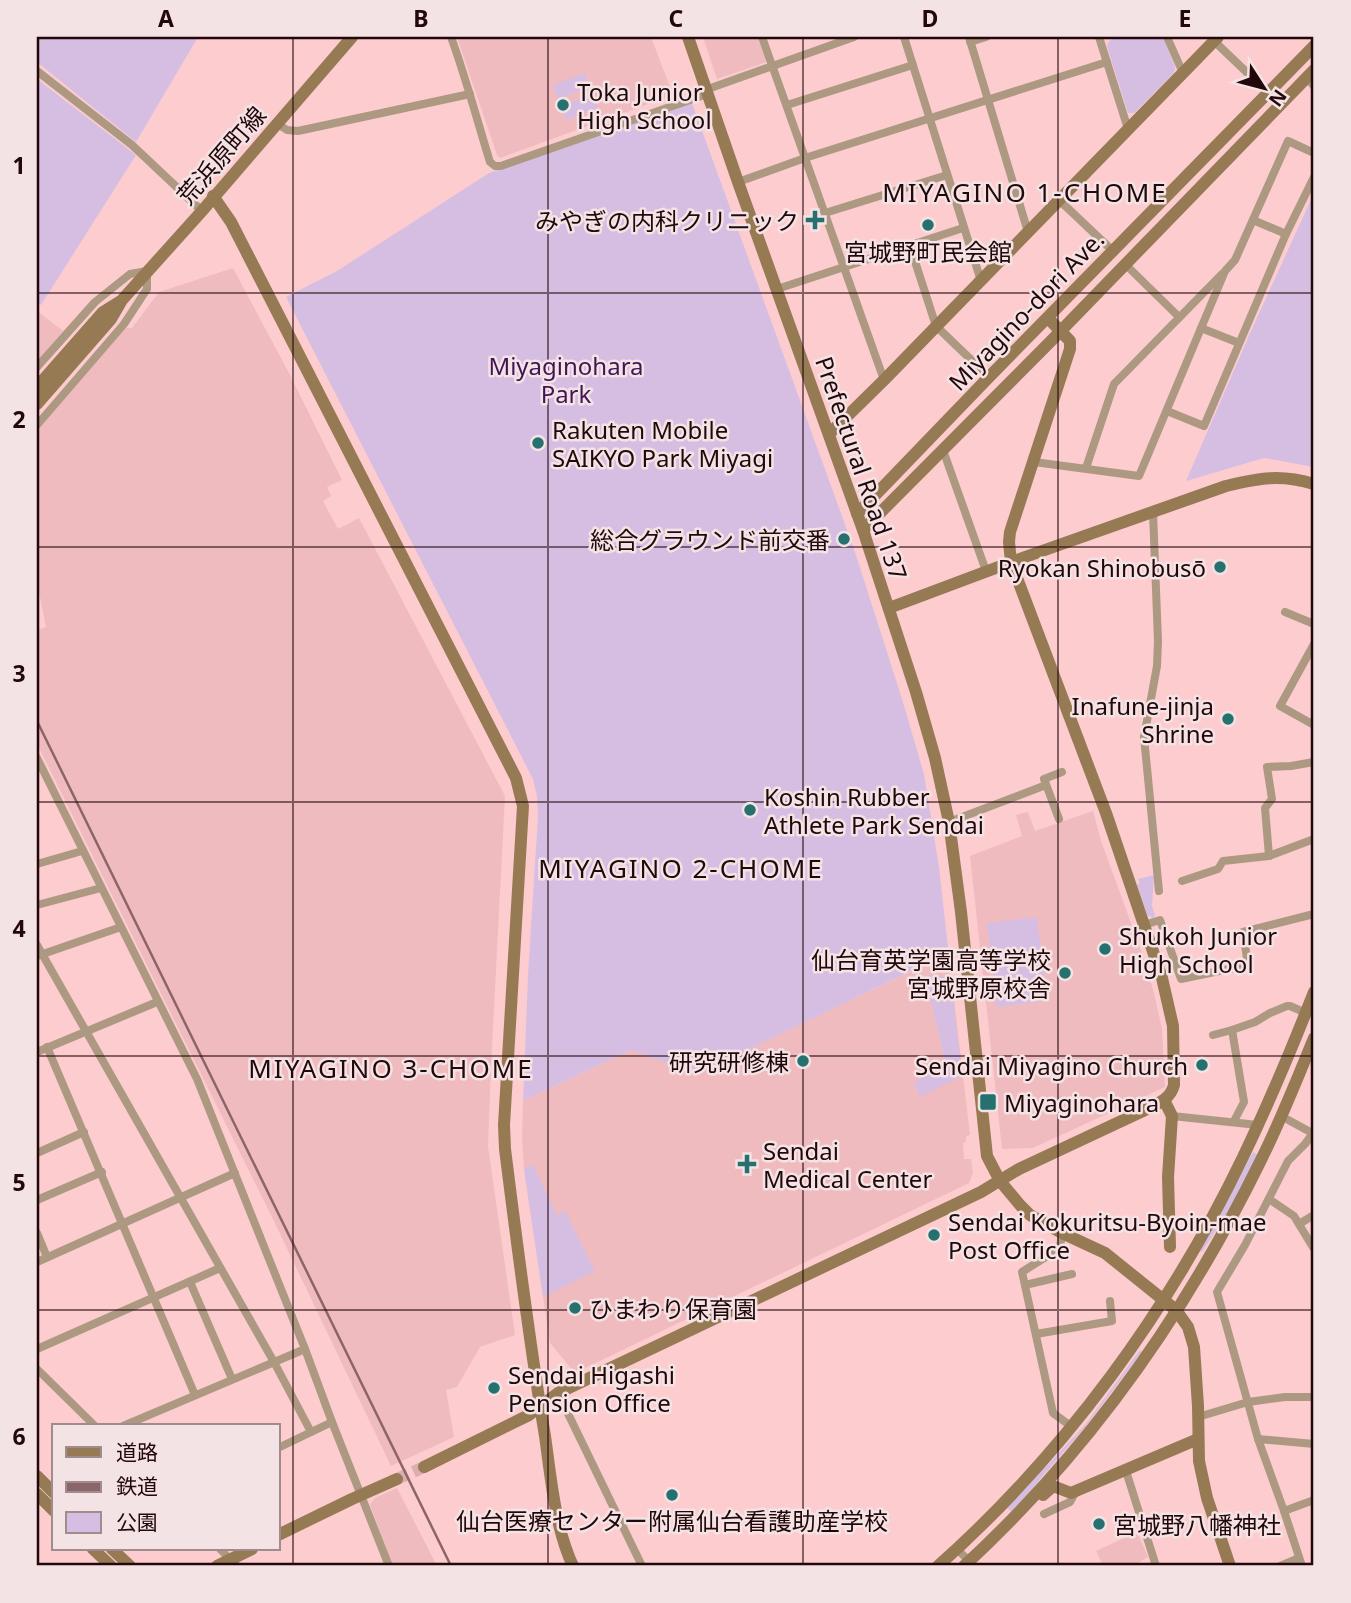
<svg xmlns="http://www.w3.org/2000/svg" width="1351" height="1603" font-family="'Noto Sans','Noto Sans JP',sans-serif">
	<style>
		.built { fill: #f0bbbf }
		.green { fill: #d6bee3 }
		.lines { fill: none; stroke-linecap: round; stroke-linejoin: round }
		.secondary-tunnel { stroke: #dcaeb2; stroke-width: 12; stroke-dasharray: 12 6; stroke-linecap: butt }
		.street { stroke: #ad9981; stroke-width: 8 }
		.secondary { stroke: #967a54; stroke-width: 12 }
		.rail { stroke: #8b6569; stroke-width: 2.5 }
		.grid { fill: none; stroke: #22070b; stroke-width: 2; stroke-opacity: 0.55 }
		.poi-dot { fill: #267170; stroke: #f4e3e4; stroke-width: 2.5 }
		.labels { text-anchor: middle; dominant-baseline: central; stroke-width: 5; stroke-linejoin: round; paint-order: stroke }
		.poi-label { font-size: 24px; fill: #22070b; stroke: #f4e3e4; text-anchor: start }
		.street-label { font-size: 24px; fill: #22070b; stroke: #f4e3e4 }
		.park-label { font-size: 24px; fill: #421456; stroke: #f4e3e4 }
		.neighbourhood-label { font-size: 26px; letter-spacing: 2px; fill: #22070b; stroke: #f4e3e4 }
		.neatline { fill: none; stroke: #22070b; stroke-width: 2.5 }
		.grid-label { font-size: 23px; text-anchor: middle; font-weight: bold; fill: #22070b }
	</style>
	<rect width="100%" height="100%" fill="#fdcccf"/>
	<!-- built -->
	<g class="built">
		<path d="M457,37H651L673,95L500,158L497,155Z"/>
		<path d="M703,37H758L767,62L717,79Z"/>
		<path d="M233,268L289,373L342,480L327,487L331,496L323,501L338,529L359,518L505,796L491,1067L488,1146L515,1335L480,1347L457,1387L446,1390L454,1437L391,1466L271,1215L37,744V630L46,627L37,582V431L125,328H132L159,292Z"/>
		<path d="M37,311L63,331L37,361Z"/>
		<path d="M1093,811L1101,841L1142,953L1154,993L1162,1029L1165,1087L1033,1148L1002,1149L970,856L1022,836L1016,815L1028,812L1035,831Z"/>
		<path d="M929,963L950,965L970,1135L966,1136V1142L963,1143L964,1159H971L973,1173L969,1183L575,1373L550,1343L524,1169L522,1137L523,1101L631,1050L697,1073Z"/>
		<path d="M397,1488L437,1566H393L370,1505L375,1498Z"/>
		<path d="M1137,1532L1148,1557L1133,1566H1103L1096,1551Z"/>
	</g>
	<!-- green -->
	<g class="green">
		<path d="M37,37H198L136,142L37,62Z"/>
		<path d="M1120,37H1163L1175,67L1174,73L1134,113H1128L1107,46L1110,40Z"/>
		<path d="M585,73L590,87L558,99L553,85Z"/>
		<path d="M37,79L136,155L41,305L37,302Z"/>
		<path d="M593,94L598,108L566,120L561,106Z"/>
		<path d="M692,103L855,552L902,699L924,774L939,867L950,965L928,963L697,1074L631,1050L523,1101L528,975L538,816L537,796L533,779L286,297L337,271L489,173Z"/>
		<path d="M1314,193V467L1264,458L1186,481L1251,331Z"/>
		<path d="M1154,875L1152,906L1155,915L1153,918L1147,915L1137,885L1140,883L1138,879Z"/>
		<path d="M1037,917L1047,1001L997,1007L987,923Z"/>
		<path d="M928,975L951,977L962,1076L920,1097L914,1082L946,1065L932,1005L922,983L924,978Z"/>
		<path d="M1253,1152L1258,1155L1235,1201L1202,1252L1200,1251Z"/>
		<path d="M533,1165L557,1215L565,1211L595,1271L543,1297L524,1169Z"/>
		<path d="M1140,1350L1142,1352L1086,1426L1012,1512L1007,1508L1085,1425Z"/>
	</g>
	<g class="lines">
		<!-- secondary-tunnel -->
		<path class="secondary-tunnel" d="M397,1479L424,1467"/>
		<!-- street -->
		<g class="street">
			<path d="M451,37C466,78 477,120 490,162L495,166H501L707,94"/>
			<path d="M762,37L884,380"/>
			<path d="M904,37L981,281"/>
			<path d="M969,37L1028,232"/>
			<path d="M1099,37L1128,129"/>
			<path d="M1167,37L1183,73"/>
			<path d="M1213,37L1214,41L1281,105"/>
			<path d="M970,42L986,37"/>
			<path d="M37,71L132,145L202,211"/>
			<path d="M1307,78L1314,86"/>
			<path d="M705,90L854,37"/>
			<path d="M787,105L913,65"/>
			<path d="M276,123L287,130L298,131L470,94"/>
			<path d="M738,182L805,158L1107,62"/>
			<path d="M1059,200L1113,251"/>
			<path d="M825,213L947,175"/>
			<path d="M1253,220L1286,234"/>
			<path d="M910,246L936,326L989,377"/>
			<path d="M1125,264L1179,317"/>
			<path d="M777,289L963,228"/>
			<path d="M1201,328L1239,343"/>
			<path d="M37,367L95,302L130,274L147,271V289L124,324L37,425"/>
			<path d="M1167,411L1204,426L1286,234L1314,177"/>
			<path d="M943,450L986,571"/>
			<path d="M1034,462L1139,476L1225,271L1235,260L1288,141L1314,153"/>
			<path d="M1086,468L1114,384L1222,274"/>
			<path d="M1153,512L1158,641L1157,666L1144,737L1159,891"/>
			<path d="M1285,612L1314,624"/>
			<path d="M1314,644L1280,706L1314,725"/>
			<path d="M37,758L197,1079L305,1349L332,1422L389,1566"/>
			<path d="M1059,819L1044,779L1062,772"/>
			<path d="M949,822L1046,785"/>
			<path d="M1269,856L1265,808L1272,799L1267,767L1291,766L1314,762"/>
			<path d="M37,864L82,851"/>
			<path d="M1182,881L1218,869L1223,861L1269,856L1314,839"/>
			<path d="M37,905L101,888"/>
			<path d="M1144,925L1160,920L1181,979L1248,965L1243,932L1314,914"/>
			<path d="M37,945L274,1362L311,1432"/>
			<path d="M37,956L121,927"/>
			<path d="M1213,1035L1232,1030"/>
			<path d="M47,1047L195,1395"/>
			<path d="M37,1052L157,1002"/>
			<path d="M1172,1116L1258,1125"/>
			<path d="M1281,1116L1314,1134"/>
			<path d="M1234,1121L1244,1102L1232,1030L1255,1022L1270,1013L1287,1006H1290L1306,1013"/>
			<path d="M37,1153L84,1132"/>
			<path d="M1269,1199L1294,1216L1314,1249"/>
			<path d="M37,1200L102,1172"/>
			<path d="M1299,1224L1314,1215"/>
			<path d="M37,1233L47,1257"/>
			<path d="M1062,1233L1060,1248L1022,1272L1053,1413L1072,1427"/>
			<path d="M37,1262L235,1173"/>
			<path d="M190,1282L232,1379"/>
			<path d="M1025,1285L1072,1274"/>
			<path d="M1036,1334L1112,1321L1110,1301"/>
			<path d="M37,1349L220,1268"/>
			<path d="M37,1369L95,1426"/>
			<path d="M558,1393L642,1566"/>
			<path d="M1198,1417L1248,1402L1285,1397H1314"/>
			<path d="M123,1426L305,1349"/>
			<path d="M1258,1439L1314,1444"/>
			<path d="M278,1448L332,1422"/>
			<path d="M1126,1471L1156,1566"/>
			<path d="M1284,1511L1314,1500"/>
			<path d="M1044,1514L1070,1502L1076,1491"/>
			<path d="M220,1549L237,1566"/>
			<path d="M957,1549L974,1566"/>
			<path d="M1280,1566L1299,1558"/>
			<path d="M1302,1566L1284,1511L1258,1439L1217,1292L1245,1245L1288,1161L1305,1144L1314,1132"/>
		</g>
		<!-- secondary -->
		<g class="secondary">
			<path d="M688,37L738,182L863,530L916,692L935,758L949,822L961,912L987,1156L1000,1181L1020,1205L1030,1215L1062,1233L1105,1253L1176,1310L1188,1327L1194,1347L1198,1406L1199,1461L1207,1498L1230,1566"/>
			<path d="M213,196L231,222L516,778L523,806L504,1125L505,1149C517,1245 529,1340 545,1436C551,1478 555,1528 573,1566"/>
			<path d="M37,387L103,312L119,302"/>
			<path d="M37,404L111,319L122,300L202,211L352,37"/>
			<path d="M829,434L884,380L1218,37"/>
			<path d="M857,514L989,377L1314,46"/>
			<path d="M863,530L1050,342L1314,70"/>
			<path d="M889,608L1025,557L1226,486C1259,478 1281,474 1314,484"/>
			<path d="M1164,1100L1172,1116L1168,1177L1170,1247"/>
			<path d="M424,1467L529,1415L558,1393L981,1192L1019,1169L1145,1110C1157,1104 1170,1100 1174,1085L1173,1026L1162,978L1106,813L1011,562L1009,542L1010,532L1070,349V341L1048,318"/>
			<path d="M37,1476L54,1493"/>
			<path d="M37,1494L54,1511"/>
			<path d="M1043,1495L1053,1486L1071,1493L1198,1439"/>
			<path d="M278,1535L352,1499L397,1479"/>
			<path d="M93,1549L111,1566"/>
			<path d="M112,1549L130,1566"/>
			<path d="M217,1566L252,1549"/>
			<path d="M938,1566C1065,1453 1169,1311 1243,1157C1269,1103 1292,1048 1314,992"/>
			<path d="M964,1566C1088,1452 1187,1311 1261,1160C1281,1120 1297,1079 1314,1038"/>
		</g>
		<!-- rail -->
		<path class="rail" d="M37,721L451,1566"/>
	</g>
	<!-- grid -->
	<path class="grid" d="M293,37V1566M548,37V1566M803,37V1566M1058,37V1566M37,293H1314M37,547H1314M37,802H1314M37,1056H1314M37,1310H1314"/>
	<!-- markers -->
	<g class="poi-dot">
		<circle cx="563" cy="105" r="7"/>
		<path d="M811.5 209.5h7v7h7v7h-7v7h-7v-7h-7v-7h7z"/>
		<circle cx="928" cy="225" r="7"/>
		<circle cx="538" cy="443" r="7"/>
		<circle cx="844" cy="539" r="7"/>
		<circle cx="1220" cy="567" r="7"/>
		<circle cx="1228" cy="719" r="7"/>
		<circle cx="750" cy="810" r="7"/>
		<circle cx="1105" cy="949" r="7"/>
		<circle cx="1065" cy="973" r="7"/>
		<circle cx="803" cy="1061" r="7"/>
		<circle cx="1202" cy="1065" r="7"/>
		<rect x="979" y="1093" width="18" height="18" rx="3.5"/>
		<path d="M743.5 1153.5h7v7h7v7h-7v7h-7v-7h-7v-7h7z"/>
		<circle cx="934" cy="1235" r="7"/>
		<circle cx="575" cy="1308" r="7"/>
		<circle cx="494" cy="1388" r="7"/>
		<circle cx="672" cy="1495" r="7"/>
		<circle cx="1099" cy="1524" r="7"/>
	</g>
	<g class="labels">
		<!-- poi labels -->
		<g class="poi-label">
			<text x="577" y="91">Toka Junior<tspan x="577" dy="28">High School</tspan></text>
			<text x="799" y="220" text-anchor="end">みやぎの内科クリニック</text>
			<text x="928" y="251" text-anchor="middle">宮城野町民会館</text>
			<text x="552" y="429">Rakuten Mobile<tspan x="552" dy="28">SAIKYO Park Miyagi</tspan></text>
			<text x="830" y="539" text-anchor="end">総合グラウンド前交番</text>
			<text x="1206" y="567" text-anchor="end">Ryokan Shinobusō</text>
			<text x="1214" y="705" text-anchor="end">Inafune-jinja<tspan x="1214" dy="28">Shrine</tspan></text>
			<text x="764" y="796">Koshin Rubber<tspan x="764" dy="28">Athlete Park Sendai</tspan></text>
			<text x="1119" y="935">Shukoh Junior<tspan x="1119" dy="28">High School</tspan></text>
			<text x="1051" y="959" text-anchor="end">仙台育英学園高等学校<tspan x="1051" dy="28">宮城野原校舎</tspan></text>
			<text x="789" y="1061" text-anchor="end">研究研修棟</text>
			<text x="1188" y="1065" text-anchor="end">Sendai Miyagino Church</text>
			<text x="1004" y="1102">Miyaginohara</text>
			<text x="763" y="1150">Sendai<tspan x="763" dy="28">Medical Center</tspan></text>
			<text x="948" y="1221">Sendai Kokuritsu-Byoin-mae<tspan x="948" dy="28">Post Office</tspan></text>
			<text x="589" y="1308">ひまわり保育園</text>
			<text x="508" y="1374">Sendai Higashi<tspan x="508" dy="28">Pension Office</tspan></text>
			<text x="672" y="1520" text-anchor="middle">仙台医療センター附属仙台看護助産学校</text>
			<text x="1113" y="1524">宮城野八幡神社</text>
		</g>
		<!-- street labels -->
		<g class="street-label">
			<text transform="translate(221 155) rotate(-49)">荒浜原町線</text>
			<text transform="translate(1026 310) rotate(-46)">Miyagino-dori Ave.</text>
			<text transform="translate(862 468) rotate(71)">Prefectural Road 137</text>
		</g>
		<!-- park labels -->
		<g class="park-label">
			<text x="566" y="365">Miyaginohara<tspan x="566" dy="28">Park</tspan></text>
		</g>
		<!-- neighbourhood labels -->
		<g class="neighbourhood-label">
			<text x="1025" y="192">MIYAGINO 1-CHOME</text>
			<text x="681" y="868">MIYAGINO 2-CHOME</text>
			<text x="391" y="1068">MIYAGINO 3-CHOME</text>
		</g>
	</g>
	<!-- border -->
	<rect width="1351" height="1603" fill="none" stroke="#f4e3e4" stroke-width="77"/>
	<!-- legend -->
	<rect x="52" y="1424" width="228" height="126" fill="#f4e3e4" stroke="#a08b8d" stroke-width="2"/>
	<rect x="66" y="1447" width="35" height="10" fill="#967a54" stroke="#a08b8d" stroke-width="2"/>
	<text x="116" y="1460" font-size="21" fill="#22070b">道路</text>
	<rect x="66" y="1482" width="35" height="10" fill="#8b6569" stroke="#a08b8d" stroke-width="2"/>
	<text x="116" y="1494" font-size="21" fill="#22070b">鉄道</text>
	<rect x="66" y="1512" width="35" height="21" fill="#d6bee3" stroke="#a08b8d" stroke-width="2"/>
	<text x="116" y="1530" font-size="21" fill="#22070b">公園</text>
	<!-- north arrow -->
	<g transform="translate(1264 88) rotate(126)" stroke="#f4e3e4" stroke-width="5" paint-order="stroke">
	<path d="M0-5L12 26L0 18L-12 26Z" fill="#22070b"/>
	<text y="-10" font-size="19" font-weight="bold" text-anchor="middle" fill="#22070b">N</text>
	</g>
	<rect x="38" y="38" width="1274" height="1526" class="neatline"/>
	<g class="grid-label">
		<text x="166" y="27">A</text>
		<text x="421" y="27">B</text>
		<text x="676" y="27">C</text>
		<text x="930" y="27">D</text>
		<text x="1185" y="27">E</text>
		<text x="19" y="174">1</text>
		<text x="19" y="428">2</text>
		<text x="19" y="682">3</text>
		<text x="19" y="937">4</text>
		<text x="19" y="1191">5</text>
		<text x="19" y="1445">6</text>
	</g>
</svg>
